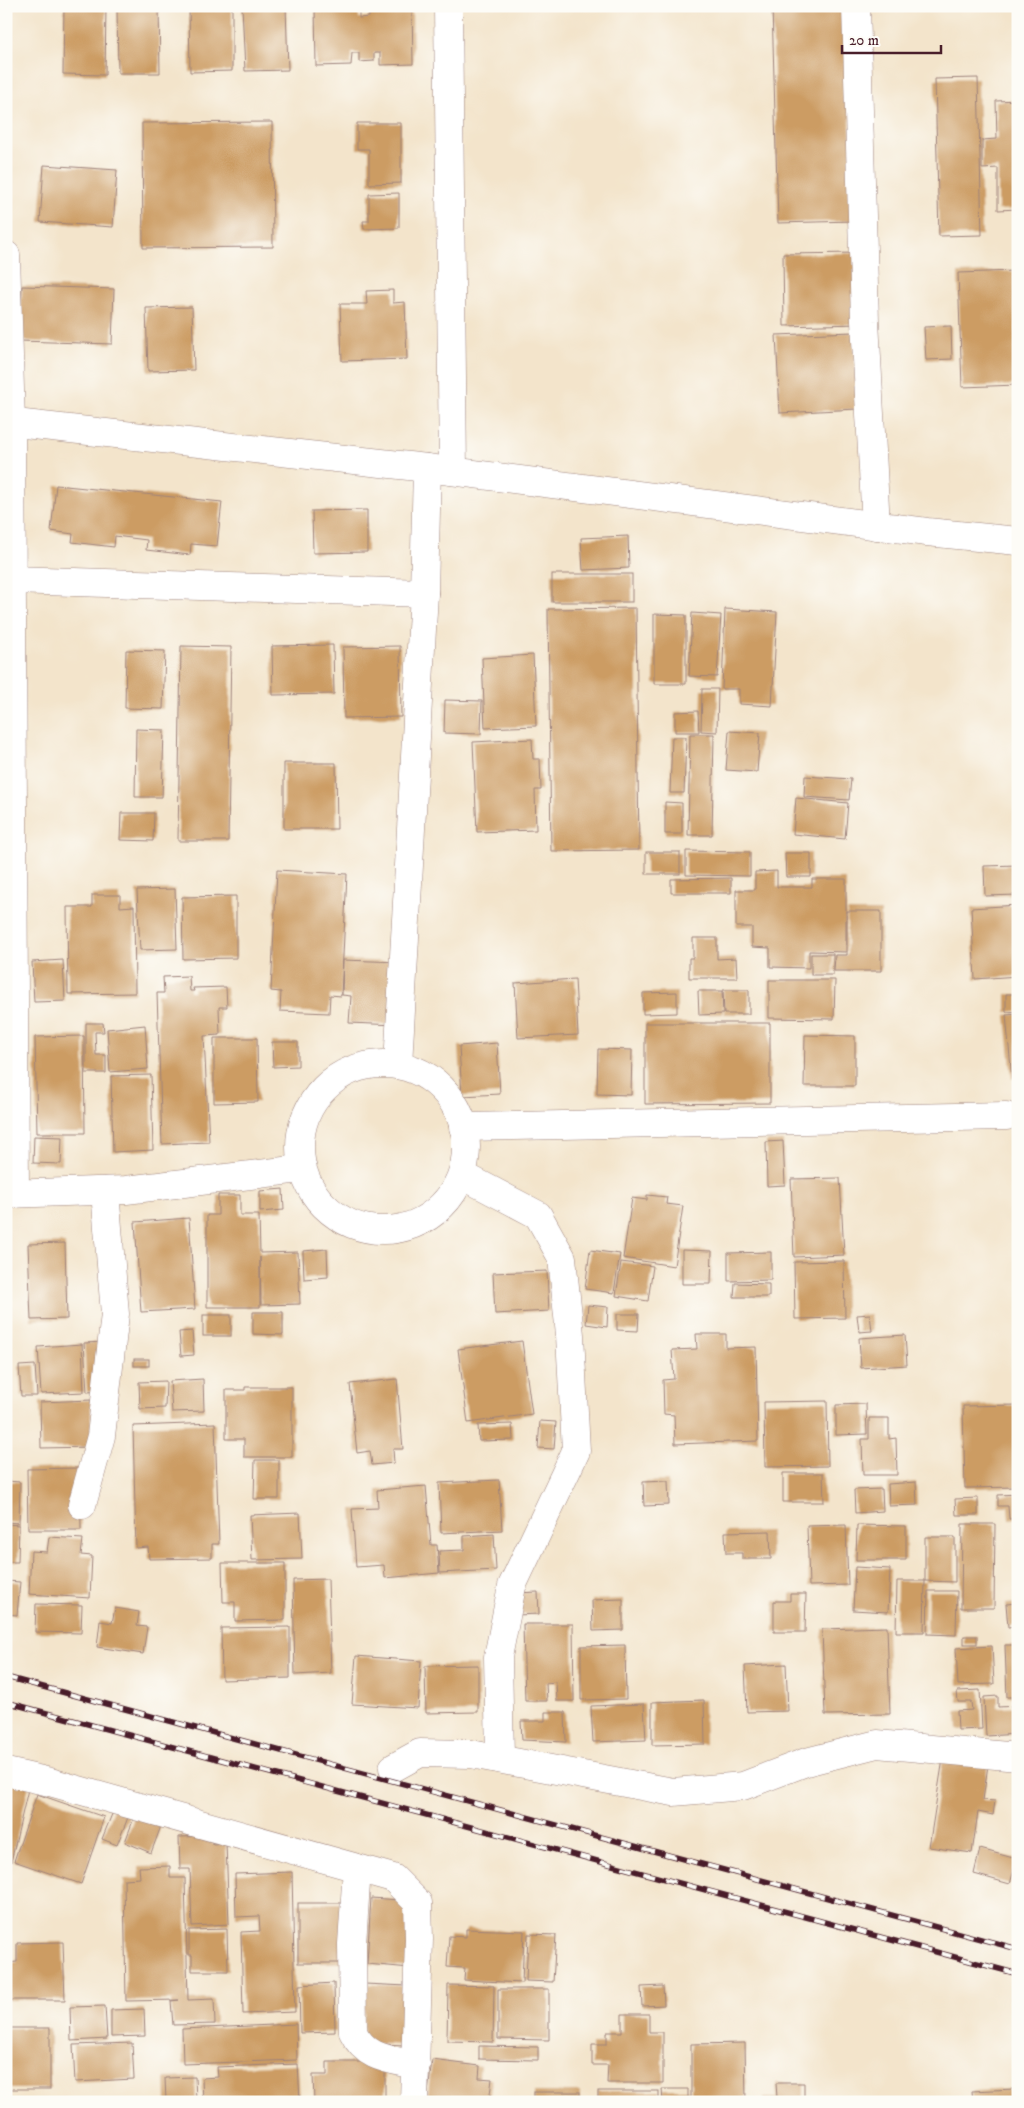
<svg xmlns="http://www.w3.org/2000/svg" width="1024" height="2108" font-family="'IM FELL DW Pica',serif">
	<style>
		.building { fill: #cc9c63 }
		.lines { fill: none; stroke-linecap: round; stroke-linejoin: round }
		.minor-casing { stroke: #9e827b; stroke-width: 29 }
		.minor { stroke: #fff; stroke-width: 28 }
		.rail-casing { stroke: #4a1f2b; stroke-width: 5.5 }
		.rail { stroke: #fdfcf7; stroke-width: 4; stroke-dasharray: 11; stroke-linecap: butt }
	</style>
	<rect width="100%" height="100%" fill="#fdfcf7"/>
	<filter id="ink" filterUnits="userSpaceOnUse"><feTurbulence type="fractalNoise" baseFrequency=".02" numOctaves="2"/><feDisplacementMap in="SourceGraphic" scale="10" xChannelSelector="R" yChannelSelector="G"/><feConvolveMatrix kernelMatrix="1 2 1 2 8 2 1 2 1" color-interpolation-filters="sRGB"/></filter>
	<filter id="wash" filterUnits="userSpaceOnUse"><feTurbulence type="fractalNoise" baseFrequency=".0096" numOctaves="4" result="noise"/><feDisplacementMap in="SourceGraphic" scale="20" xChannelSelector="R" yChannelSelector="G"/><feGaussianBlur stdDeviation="1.12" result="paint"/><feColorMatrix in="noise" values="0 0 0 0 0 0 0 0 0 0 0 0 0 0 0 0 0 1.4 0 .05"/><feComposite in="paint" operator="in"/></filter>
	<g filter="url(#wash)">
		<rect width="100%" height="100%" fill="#f3e4cb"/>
		<g id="blocks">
			<!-- building -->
			<g class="building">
				<path d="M64,6H106L105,75L63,74Z"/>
				<path d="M117,6H159L160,73H118Z"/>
				<path d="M189,6H232V71L190,72Z"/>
				<path d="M242,6H286L288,70L245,71Z"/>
				<path d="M315,6H359V18L369,17V6H412L413,64L380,65V53H374V61L359,62V53H352L351,65L316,66Z"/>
				<path d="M772,6H847L853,221L778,223Z"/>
				<path d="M978,78L982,235L939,236L935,79Z"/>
				<path d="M1018,100V209L998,210V168L982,169V140L997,139L996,101Z"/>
				<path d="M272,122L273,247L143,248L142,123Z"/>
				<path d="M357,123H401V183L369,184V149H357Z"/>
				<path d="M44,165L117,170L113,227L40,222Z"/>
				<path d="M399,193V228L364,229L363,221H369V194Z"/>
				<path d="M858,253L859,324L784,326L783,254Z"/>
				<path d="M1014,271L1018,385L962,387L958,273Z"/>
				<path d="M22,286L114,289L112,344L20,341Z"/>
				<path d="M393,290V303L405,302L407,359L342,361L340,304H367L366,291Z"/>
				<path d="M192,307L194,370L148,371L146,308Z"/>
				<path d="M951,326L952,359L926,360L924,327Z"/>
				<path d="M854,332L857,409L780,413L776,335Z"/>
				<path d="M56,485L222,502L217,546L191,544L190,555L146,550L147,540L115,536L114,547L72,542L73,534L51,531Z"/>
				<path d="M367,510V552L313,553L312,511Z"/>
				<path d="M628,536L629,568L583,570L581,538Z"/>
				<rect x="552" y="574" width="80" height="28"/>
				<path d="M636,608L639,850L551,851L548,609Z"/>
				<path d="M725,609L777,612L772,706L739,704V689H722Z"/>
				<path d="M692,613L721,615L717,677L689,676Z"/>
				<path d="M654,614L686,615V684H654Z"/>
				<path d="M333,645L334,694L273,695L272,646Z"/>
				<path d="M181,646L231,647L228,841H178Z"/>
				<path d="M400,646L401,717L344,718L343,647Z"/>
				<path d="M126,650L165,651L163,709L125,708Z"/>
				<path d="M533,655L536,726L485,728L482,658Z"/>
				<path d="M702,689H718L717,732L701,731Z"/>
				<path d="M445,700L482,701L481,734L444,733Z"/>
				<path d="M698,711L699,732H675V712Z"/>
				<path d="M136,729L164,730L162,797H135Z"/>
				<path d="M729,731L760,733L757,772L726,770Z"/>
				<path d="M690,734H714L712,835H688Z"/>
				<path d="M672,737H686L684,793H670Z"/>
				<path d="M532,739L533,759H540L541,790H535L536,830L477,832L473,742Z"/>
				<path d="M284,763H336L337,829H284Z"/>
				<path d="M805,776L851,779L849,800L804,797Z"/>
				<path d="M796,798L848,803L845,839L793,834Z"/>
				<path d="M665,802L682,803V834H665Z"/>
				<path d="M121,813H154L153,841L120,840Z"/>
				<path d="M686,851L750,852V876L686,875Z"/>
				<rect x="646" y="852" width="34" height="22"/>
				<path d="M785,853H811V877H786Z"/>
				<path d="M1018,865V895L985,896L984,866Z"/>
				<path d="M277,870L347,874L341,996L330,995L329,1013L280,1011L281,992L271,991Z"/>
				<path d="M777,871V887H812V879H846V952L809,951V968L770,967V948L752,947V927H736V890H755V872Z"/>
				<path d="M731,878V893H671V879Z"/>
				<path d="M175,889L177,949L140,950L137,890Z"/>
				<path d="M92,895H120V907L134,906L135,993L68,994L67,907H92Z"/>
				<path d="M236,896V958L183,959L182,897Z"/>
				<path d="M1018,905V976L975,979L971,908Z"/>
				<path d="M847,911H881V971H834L835,955H847Z"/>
				<path d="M693,938H717V959L736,958L737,978H689V958H693Z"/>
				<rect x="811" y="954" width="22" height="21"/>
				<path d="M63,960L65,1001L34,1002L32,962Z"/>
				<path d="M343,960L400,962L397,1025L349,1023L351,996L342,995Z"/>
				<path d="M189,976L190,991H194L193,988L226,987L227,1007H219L220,1035L204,1036L209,1142L162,1144L157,993H164L163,977Z"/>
				<path d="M575,979L578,1035L518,1038L515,983Z"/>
				<path d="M769,980H835L834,1019L769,1018Z"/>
				<path d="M723,990H749V1014H724Z"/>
				<path d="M698,991H722L723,1014L699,1015Z"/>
				<path d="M677,992V1013L643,1014V993Z"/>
				<path d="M1006,994H1018V1011L1006,1012Z"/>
				<path d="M1018,1014V1078L1012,1079L1006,1015Z"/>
				<path d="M86,1023H103L104,1032H95L96,1055H106V1073H86Z"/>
				<path d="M645,1023H770V1103L645,1104Z"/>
				<path d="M145,1025L148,1069L110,1072L107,1029Z"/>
				<path d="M805,1035L855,1036V1086H804Z"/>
				<path d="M84,1036L85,1133H37L35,1037Z"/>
				<path d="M214,1038H257L258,1102L214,1103Z"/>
				<path d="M272,1042H298V1066L273,1067Z"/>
				<path d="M497,1043L500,1094L462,1096L459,1046Z"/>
				<path d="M598,1049L632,1050L631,1095L597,1094Z"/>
				<path d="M151,1075L153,1150L113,1152L111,1076Z"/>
				<path d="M34,1136L62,1137L61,1164L33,1163Z"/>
				<path d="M783,1141L785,1185L767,1186L766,1142Z"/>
				<path d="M840,1178L844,1255L794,1257L791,1179Z"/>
				<path d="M283,1189L284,1210L260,1212V1191Z"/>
				<path d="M218,1195H240V1215H259L260,1253L298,1252L300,1304L261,1305L260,1257V1307H207V1215H218Z"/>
				<path d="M647,1195L667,1197L666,1204L683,1206L674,1266L623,1258L632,1198L647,1200Z"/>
				<path d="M189,1218L195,1309L141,1312L135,1222Z"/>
				<path d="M65,1243L67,1319L31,1320L28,1244Z"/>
				<path d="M327,1249L328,1277L304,1279L303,1251Z"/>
				<path d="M590,1250L620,1254L614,1293L585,1289Z"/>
				<path d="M682,1250L712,1251L711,1284H682Z"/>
				<path d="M771,1252V1280L728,1281V1253Z"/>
				<path d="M844,1261L845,1318L795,1319L794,1262Z"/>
				<path d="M621,1262L653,1266L648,1301L616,1296Z"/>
				<path d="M547,1271L549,1311L495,1314L493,1273Z"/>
				<path d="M735,1283L769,1284V1297H734Z"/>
				<path d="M588,1305L608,1307L607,1327L586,1324Z"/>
				<path d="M253,1312H283V1335L253,1334Z"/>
				<path d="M617,1314H639L638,1331L617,1330Z"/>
				<path d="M870,1314L872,1331L859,1332L857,1315Z"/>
				<rect x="203" y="1315" width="28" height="21"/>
				<path d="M192,1331L194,1355L181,1356L179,1332Z"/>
				<path d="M696,1334H726V1348L756,1347L758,1441L675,1444L674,1415L664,1414L663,1380L674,1379L672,1350L697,1349Z"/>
				<path d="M905,1335L907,1365L861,1368L859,1338Z"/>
				<path d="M522,1341L532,1414L468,1423L458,1349Z"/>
				<path d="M104,1342L107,1391L87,1392L84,1343Z"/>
				<path d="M82,1344L84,1392L41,1394L38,1347Z"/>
				<rect x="134" y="1359" width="15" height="7"/>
				<path d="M35,1365L37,1396H21L19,1366Z"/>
				<path d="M203,1379L204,1411L172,1412L170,1381Z"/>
				<path d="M397,1379L403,1449H393L394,1463L372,1465L370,1451L357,1453L350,1384Z"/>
				<path d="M166,1381L165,1408L140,1409L139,1382Z"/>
				<path d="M245,1387H292V1457H244V1439H226V1390H245Z"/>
				<path d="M91,1400V1447L41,1448L40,1402Z"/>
				<path d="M827,1401L828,1466L765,1467L764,1402Z"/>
				<path d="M866,1404L867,1434L836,1435V1405Z"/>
				<path d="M1018,1405V1487L965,1488L963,1406Z"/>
				<path d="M869,1418H889V1439L896,1438L897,1475H863L862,1439H869Z"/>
				<path d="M540,1421L556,1422L554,1449L538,1448Z"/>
				<path d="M215,1423L219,1544H212V1558L149,1559L148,1547L136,1548L133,1426Z"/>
				<path d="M512,1424L513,1440L479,1441L478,1425Z"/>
				<path d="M255,1460H279V1499H254Z"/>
				<path d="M80,1468L81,1530H28L27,1469Z"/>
				<path d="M783,1473H823L824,1502H783Z"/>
				<path d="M499,1480L502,1530L441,1533L439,1483Z"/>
				<path d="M6,1481L20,1482L19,1523L6,1522Z"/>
				<path d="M668,1481L669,1505L644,1506L643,1482Z"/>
				<path d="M916,1482L917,1505L889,1506L888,1484Z"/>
				<path d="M426,1486L431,1545H437L439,1573L385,1578L384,1565L356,1567L352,1509L378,1508L377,1490Z"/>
				<path d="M882,1489L883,1511L855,1513L854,1490Z"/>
				<path d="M1018,1494V1518L1009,1519L1008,1506H998V1495Z"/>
				<path d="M978,1498V1515H956L955,1499Z"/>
				<path d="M300,1513L302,1559L252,1560L250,1515Z"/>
				<path d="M6,1524L19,1525L18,1562H6Z"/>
				<path d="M962,1524H995L994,1608H961Z"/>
				<path d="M846,1525L848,1585L809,1586L807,1526Z"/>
				<path d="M857,1525L906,1526V1560H856Z"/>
				<path d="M770,1531L771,1559H742V1553H726L725,1532Z"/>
				<path d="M494,1534L496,1570L440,1573L439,1551L464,1550V1536Z"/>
				<path d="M49,1537L83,1539L81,1555L92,1556L90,1598L29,1594L31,1551L47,1552Z"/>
				<path d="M925,1537H955V1582L925,1581Z"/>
				<path d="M222,1563H285V1620L235,1621V1602H223Z"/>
				<path d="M855,1567L890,1569L888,1612L853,1610Z"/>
				<path d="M328,1579L331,1673L295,1675L293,1580Z"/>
				<path d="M6,1581L20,1582L17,1615L6,1614Z"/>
				<path d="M897,1581H925L924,1632H896Z"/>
				<path d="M928,1591H957L956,1635L927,1634Z"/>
				<path d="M538,1592L539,1614L517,1615L516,1593Z"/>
				<path d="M790,1594H806L805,1632H774V1601H790Z"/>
				<path d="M623,1599V1630L593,1631L592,1600Z"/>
				<path d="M1018,1603V1626L1008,1627L1006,1604Z"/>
				<path d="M36,1604L82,1605L81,1633L35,1632Z"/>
				<path d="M115,1608L139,1612L137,1626L147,1627L143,1654L97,1647L100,1621L112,1623Z"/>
				<path d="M523,1624H573L574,1701H557L556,1682L546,1683L547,1701H525Z"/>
				<path d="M290,1627V1678L222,1680L221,1628Z"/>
				<path d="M887,1627L890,1714L825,1715L822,1629Z"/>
				<rect x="964" y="1636" width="13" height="8"/>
				<path d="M625,1645L626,1699L581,1700V1646Z"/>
				<path d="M1005,1645H1018V1697H1007Z"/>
				<path d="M992,1646L994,1684L958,1685L956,1648Z"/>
				<path d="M356,1656L421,1661L418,1708L352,1704Z"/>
				<path d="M786,1664L788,1711L747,1712L745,1666Z"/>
				<path d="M478,1665V1712L426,1713L425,1666Z"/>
				<path d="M980,1690L982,1729L958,1730L957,1711L972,1710L971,1702H958L957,1691Z"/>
				<path d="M998,1696V1707L1018,1706V1734L986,1736L984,1697Z"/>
				<path d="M704,1700L705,1744L652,1745V1702Z"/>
				<path d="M644,1704L646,1740L593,1742L591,1706Z"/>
				<path d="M545,1712H565L566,1742L522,1740L521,1721H545Z"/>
				<path d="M943,1759L988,1765L983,1800L995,1801L993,1815L978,1812L972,1853L929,1847Z"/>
				<path d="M6,1780L29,1785L11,1862L6,1861Z"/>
				<path d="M37,1794L104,1817L81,1884L14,1861Z"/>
				<path d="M114,1809L129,1815L117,1845L102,1839Z"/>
				<path d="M135,1815L161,1826L151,1853L125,1842Z"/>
				<path d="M212,1836V1844L226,1843L229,1924L192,1926L190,1869H180L179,1837Z"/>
				<path d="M980,1849L1017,1859L1010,1884L974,1874Z"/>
				<path d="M170,1866V1878H185L188,2000L214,1999L215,2024L173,2025L171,2001L179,2000L126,2001L124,1879L140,1878L139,1867Z"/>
				<path d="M292,1872L295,2012L243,2014L241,1932L260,1931L259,1916L236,1917L235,1874Z"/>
				<path d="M371,1898L414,1901L410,1968L367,1964Z"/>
				<rect x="298" y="1903" width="44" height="60"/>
				<path d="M227,1929L228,1971H192V1955H189V1930Z"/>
				<path d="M466,1929L524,1931L522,1983L464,1980L465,1968L447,1967L449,1936L466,1937Z"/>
				<path d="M528,1934L556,1935L553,1982L526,1981Z"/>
				<path d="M63,1942L65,2000H6V1963L17,1962V1943Z"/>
				<path d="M334,1983L335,2032L300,2033L299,1985Z"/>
				<path d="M365,1984L407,1986L404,2045L363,2043Z"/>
				<path d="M448,1985L494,1986L493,2042L447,2041Z"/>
				<path d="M663,1986L664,2005L642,2006L641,1987Z"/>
				<path d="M498,1989H549V2040L498,2039Z"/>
				<path d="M105,2006L107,2039L71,2041L70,2007Z"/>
				<path d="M144,2009L145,2036L111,2037V2010Z"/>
				<path d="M622,2014H649V2032H663V2083H607L608,2065H592V2044H607V2032H622Z"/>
				<path d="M296,2024L297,2060L183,2064L182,2029Z"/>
				<rect x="6" y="2028" width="44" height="61"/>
				<path d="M132,2043L134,2079L75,2082L73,2045Z"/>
				<path d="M745,2043L746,2102H691V2044Z"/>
				<path d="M479,2046L538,2047V2060L479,2059Z"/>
				<path d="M432,2060L480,2066L479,2078L492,2079L489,2102H427Z"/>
				<path d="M327,2062H385V2102H314L313,2075H327Z"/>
				<path d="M298,2064L300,2102H203L202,2078L218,2077L217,2067Z"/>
				<path d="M195,2077L196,2101L166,2102L165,2078Z"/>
				<path d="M776,2083H804V2102H764V2098H777Z"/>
				<path d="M662,2089H688V2102H663Z"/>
				<path d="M1014,2089L1015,2102H973L972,2091Z"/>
				<rect x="598" y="2091" width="61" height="11"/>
				<rect x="534" y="2092" width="46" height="10"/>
			</g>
		</g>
	</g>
	<g filter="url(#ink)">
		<use href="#blocks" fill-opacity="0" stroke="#9e827b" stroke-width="1"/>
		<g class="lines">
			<defs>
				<g id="minor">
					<path d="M448,6L453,471"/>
					<path d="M856,6L865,321L876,526"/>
					<path d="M6,255L11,423L15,1194"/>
					<path d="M6,422L427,468L927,532L1018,541"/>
					<path d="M12,580L424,593"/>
					<circle cx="383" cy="1147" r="83"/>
					<path d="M398,1065L424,593L427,468"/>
					<path d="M463,1127L1006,1116"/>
					<path d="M462,1175L538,1215L562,1258L570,1335L576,1451L512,1586L498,1657L500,1758"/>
					<path d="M6,1194L126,1190L300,1169"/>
					<path d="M82,1505L101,1436L115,1314L105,1191"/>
					<path d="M393,1768L420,1753L471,1754L673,1792L743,1786L806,1762L877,1744L1018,1757"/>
					<path d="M6,1772L50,1782L393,1878L418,1903L419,1939L414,2102"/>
					<path d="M357,1868L352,1944L353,2032C366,2059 389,2059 416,2065"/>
				</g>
			</defs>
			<!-- minor casing -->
			<use href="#minor" class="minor-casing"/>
			<!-- minor -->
			<use href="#minor" class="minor"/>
			<defs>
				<g id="rail">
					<path d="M6,1677L1018,1949"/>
					<path d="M6,1702L1018,1974"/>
				</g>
			</defs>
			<!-- rail casing -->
			<use href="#rail" class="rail-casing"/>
			<!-- rail -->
			<use href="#rail" class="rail"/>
		</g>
	</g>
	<!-- margin -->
	<rect width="1024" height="2108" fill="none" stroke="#fdfcf7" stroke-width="25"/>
	<!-- scale -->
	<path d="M842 45v8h99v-8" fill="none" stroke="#4a1f2b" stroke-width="2.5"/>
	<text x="849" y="45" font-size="15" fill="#4a1f2b" stroke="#fdfcf7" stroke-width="4" paint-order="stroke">20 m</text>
</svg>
